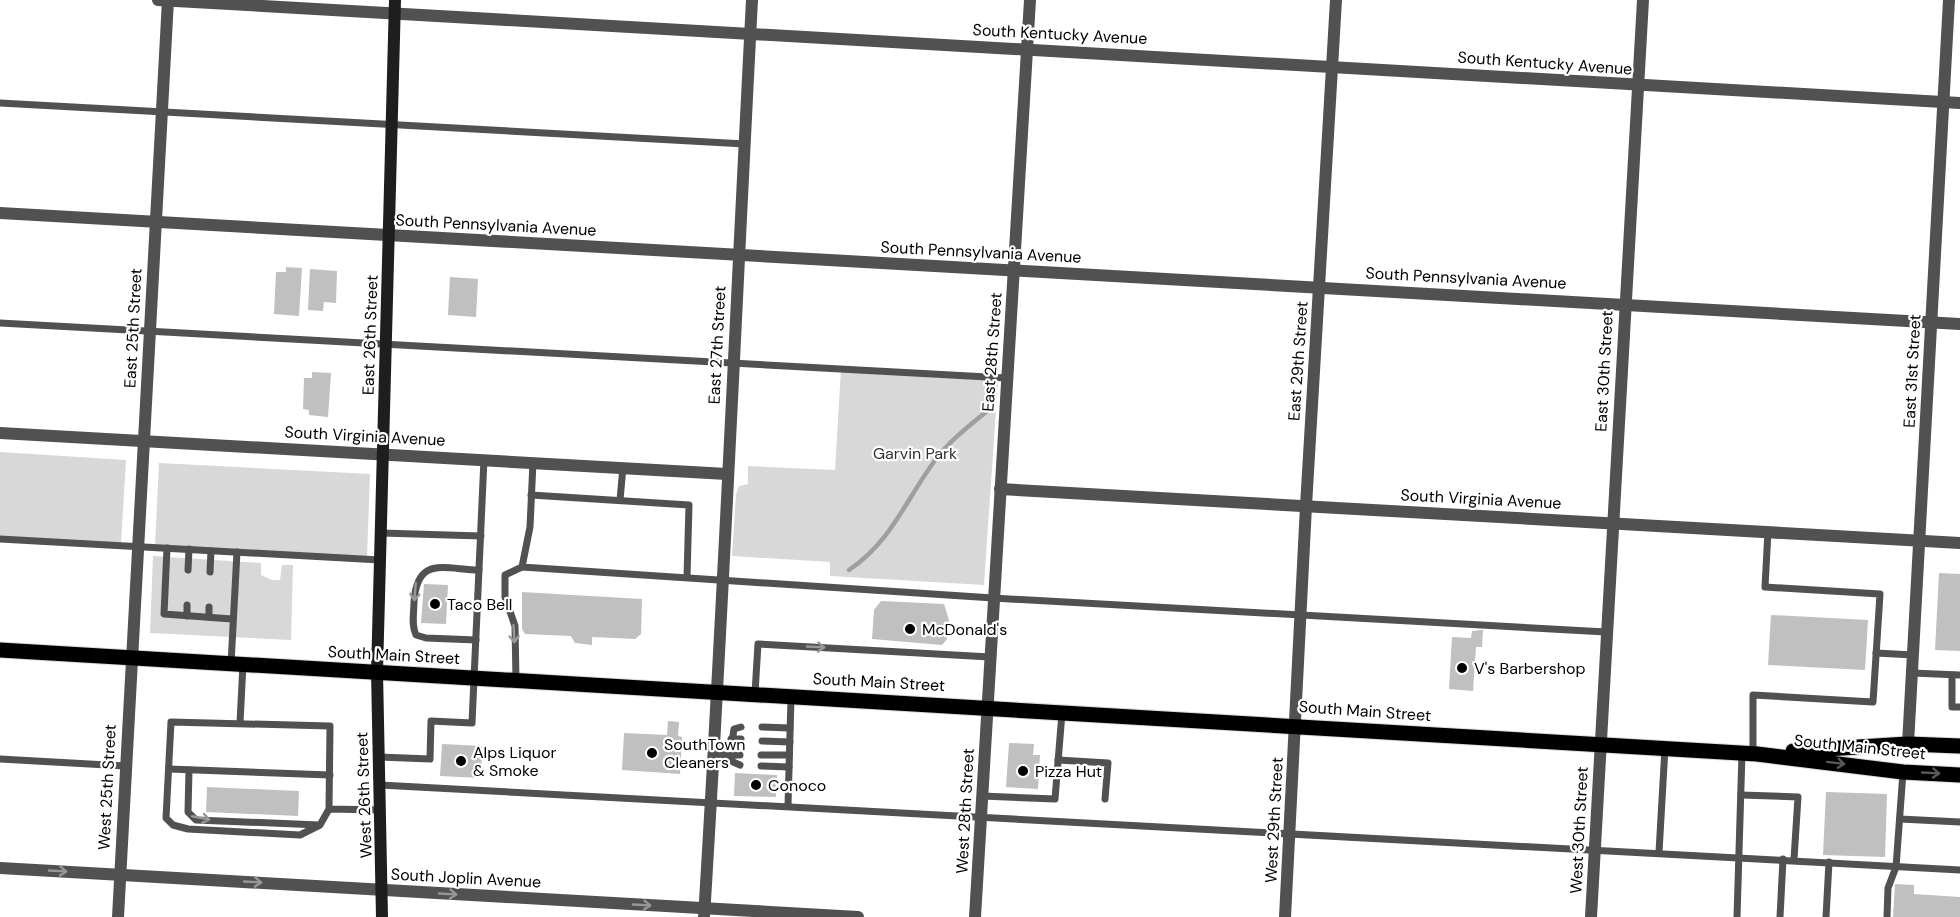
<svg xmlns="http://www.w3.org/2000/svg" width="1960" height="917" font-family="'DM Sans',sans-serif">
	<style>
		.green { fill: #d8d8d8 }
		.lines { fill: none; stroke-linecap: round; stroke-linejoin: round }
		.stream { stroke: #9f9f9f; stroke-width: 4.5 }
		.building { fill: #c0c0c0 }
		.primary-casing { stroke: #dbdbdb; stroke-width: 17 }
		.lane { stroke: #515151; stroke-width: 7 }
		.street { stroke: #515151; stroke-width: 12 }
		.secondary { stroke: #1e1e1e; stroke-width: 12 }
		.primary { stroke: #000; stroke-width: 15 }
		.oneway { stroke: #979797 }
		.oneway2 { stroke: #595959 }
		.poi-dot { fill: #000; stroke: #fff; stroke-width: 2 }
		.labels { text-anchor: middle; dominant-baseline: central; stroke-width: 4.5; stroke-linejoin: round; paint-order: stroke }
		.street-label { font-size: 16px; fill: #000; stroke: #fff }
		.park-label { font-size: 16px; fill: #2f2f2f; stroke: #fff }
		.poi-label { font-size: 16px; fill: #000; stroke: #fff; text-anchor: start }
	</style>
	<rect width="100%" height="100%" fill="#fff"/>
	<!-- green -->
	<g class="green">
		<path d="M841,369L998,380L984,585L830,576V562L732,556L736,494L739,486L748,484V466L835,470Z"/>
		<path d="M0,452L126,460L121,543L0,537Z"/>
		<path d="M159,463L370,474L367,557L155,546Z"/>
		<path d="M153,556L261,563V575L272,580H280L282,565H293L291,640L150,633Z"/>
	</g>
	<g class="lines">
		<!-- stream -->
		<path class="stream" d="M849,570C892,541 906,499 936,459C952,438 973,423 993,406"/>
	</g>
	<!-- building -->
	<g class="building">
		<path d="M286,267L302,268L299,316L274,314L276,272H286Z"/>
		<path d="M310,269L337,271L336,303L324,302L323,311L308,310Z"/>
		<path d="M450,277L478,279L476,317L448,315Z"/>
		<path d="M312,372L331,373L328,417L309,415V410L303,409L304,378H312Z"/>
		<path d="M1939,573L1960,574V651L1935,650Z"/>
		<path d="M424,584L448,585L446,624L421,623Z"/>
		<path d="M522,592L642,599L641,634L635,639L592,637V645L575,643L571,636L525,634L522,629Z"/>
		<path d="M881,601L944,604L949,620L947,639L942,645L872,639L874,610Z"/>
		<path d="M1771,615L1868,620L1865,670L1768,665Z"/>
		<path d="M1483,630L1482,647H1476L1473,691L1449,689L1452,637L1471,638L1472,631Z"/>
		<path d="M668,721L679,722L678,736L682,737L680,774L622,770L624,733L667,735Z"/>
		<path d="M1009,743L1034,744L1033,755H1040L1038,789L1006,787Z"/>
		<path d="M442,744L482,746L481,778L440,776Z"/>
		<path d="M735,773L777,775L776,797L734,796Z"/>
		<path d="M207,787L299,791L298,816L206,812Z"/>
		<path d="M1826,792L1887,794L1885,857L1823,855Z"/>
		<path d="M1895,884L1914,885V894L1960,897V917H1893Z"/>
	</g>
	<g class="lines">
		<defs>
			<g id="primary">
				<path d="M0,650L1757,754L1903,772L1960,775"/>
				<path d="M1793,751L1908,744L1960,746"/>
			</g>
		</defs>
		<!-- primary casing -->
		<use href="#primary" class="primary-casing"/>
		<!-- lane -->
		<g class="lane">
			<path d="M0,103L745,144"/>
			<path d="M0,323L1006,378"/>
			<path d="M533,462L530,527L522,567L993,598L1606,632"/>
			<path d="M531,495L689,505L687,577"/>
			<path d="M620,500L623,467"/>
			<path d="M381,533L481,536"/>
			<path d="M0,539L380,560"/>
			<path d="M167,548L164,614L232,619"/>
			<path d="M188,570L189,549"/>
			<path d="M210,572L211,551"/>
			<path d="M187,616V605"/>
			<path d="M209,617V607"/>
			<path d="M476,640L426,638L416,635C411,625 414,613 414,602C417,556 443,569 479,570"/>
			<path d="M1876,653L1913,655"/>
			<path d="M231,664L237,552"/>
			<path d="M1912,673L1960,675"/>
			<path d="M1952,675V707H1960"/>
			<path d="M516,680L515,626L505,597V575L522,567"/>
			<path d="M755,693L758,644L990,657"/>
			<path d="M240,723L243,664"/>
			<path d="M762,727L790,728"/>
			<path d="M731,739H741"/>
			<path d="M762,741L790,742"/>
			<path d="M1753,754V695L1873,702L1880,594L1765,587L1768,531"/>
			<path d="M714,755H730L734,729L741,727"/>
			<path d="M761,755H789"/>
			<path d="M379,757L430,759L431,721L472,723L484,459"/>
			<path d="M0,759L125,766"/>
			<path d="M1058,760L1108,763L1105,799"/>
			<path d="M740,765L733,762L730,755H740"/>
			<path d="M761,766L789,767"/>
			<path d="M169,769L330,775"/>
			<path d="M189,770L188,812L196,820L319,825"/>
			<path d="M380,785L1960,870"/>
			<path d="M1741,795L1798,797L1794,859"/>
			<path d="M982,796L1055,799L1062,713"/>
			<path d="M788,806L791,698"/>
			<path d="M329,809L330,726L171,722L166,818L173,825L188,829L300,835L320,825L329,809L381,810"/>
			<path d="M1900,819L1960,822"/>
			<path d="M1659,852L1665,748"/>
			<path d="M1737,917L1742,753"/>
			<path d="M1780,917L1783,859"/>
			<path d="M1826,917L1829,862"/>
			<path d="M1887,917L1888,888L1896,867L1903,772"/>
		</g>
		<!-- street -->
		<g class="street">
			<path d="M158,0L1960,103"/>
			<path d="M0,213L1960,324"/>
			<path d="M0,433L727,474"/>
			<path d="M1000,489L1960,543"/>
			<path d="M1908,744L1949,0"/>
			<path d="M0,868L858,917"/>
			<path d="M118,917L168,0"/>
			<path d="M704,917C723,612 736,306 752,0"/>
			<path d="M975,917L1030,0"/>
			<path d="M1285,917L1306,506L1336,0"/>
			<path d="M1591,917L1643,0"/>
		</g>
		<!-- secondary -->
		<path class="secondary" d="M382,917L377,672L395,0"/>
		<!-- primary -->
		<use href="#primary" class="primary"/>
	</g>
	<!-- one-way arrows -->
	<defs><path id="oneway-shaft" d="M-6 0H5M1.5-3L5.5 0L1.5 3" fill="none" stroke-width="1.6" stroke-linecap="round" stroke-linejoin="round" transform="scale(1.5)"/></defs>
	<g class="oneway">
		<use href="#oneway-shaft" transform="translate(415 592) rotate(95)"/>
		<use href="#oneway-shaft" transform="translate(514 634) rotate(87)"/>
		<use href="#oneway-shaft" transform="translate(816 647) rotate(3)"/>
		<use href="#oneway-shaft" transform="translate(201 818) rotate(11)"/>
		<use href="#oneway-shaft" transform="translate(58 871) rotate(3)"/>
		<use href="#oneway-shaft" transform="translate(253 882) rotate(3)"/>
		<use href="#oneway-shaft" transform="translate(448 894) rotate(3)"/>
		<use href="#oneway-shaft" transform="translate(642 905) rotate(3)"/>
	</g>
	<g class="oneway2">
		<use href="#oneway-shaft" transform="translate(1836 763) rotate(7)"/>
		<use href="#oneway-shaft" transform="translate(1931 773) rotate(3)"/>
	</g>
	<!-- markers -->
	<g class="poi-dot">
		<circle cx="435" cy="604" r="6"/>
		<circle cx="910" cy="629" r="6"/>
		<circle cx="1462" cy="668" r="6"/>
		<circle cx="652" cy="753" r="6"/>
		<circle cx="461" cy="761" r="6"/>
		<circle cx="1023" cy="771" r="6"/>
		<circle cx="756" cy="785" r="6"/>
	</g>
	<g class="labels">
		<!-- street labels -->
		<g class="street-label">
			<text transform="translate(1060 34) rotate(3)">South Kentucky Avenue</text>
			<text transform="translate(1545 63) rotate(4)">South Kentucky Avenue</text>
			<text transform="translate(496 225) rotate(3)">South Pennsylvania Avenue</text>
			<text transform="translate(981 252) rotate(3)">South Pennsylvania Avenue</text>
			<text transform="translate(1466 278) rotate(3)">South Pennsylvania Avenue</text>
			<text transform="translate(133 328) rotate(-87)">East 25th Street</text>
			<text transform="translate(370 335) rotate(-88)">East 26th Street</text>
			<text transform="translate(717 345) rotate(-87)">East 27th Street</text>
			<text transform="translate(992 352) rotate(-86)">East 28th Street</text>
			<text transform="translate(1298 361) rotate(-86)">East 29th Street</text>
			<text transform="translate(1604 371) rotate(-87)">East 30th Street</text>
			<text transform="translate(1912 371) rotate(-87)">East 31st Street</text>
			<text transform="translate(365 436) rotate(3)">South Virginia Avenue</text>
			<text transform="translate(1481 499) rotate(3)">South Virginia Avenue</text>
			<text transform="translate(394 655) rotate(3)">South Main Street</text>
			<text transform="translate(879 682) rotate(3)">South Main Street</text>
			<text transform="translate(1365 711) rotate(4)">South Main Street</text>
			<text transform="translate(1860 747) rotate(6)">South Main Street</text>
			<text transform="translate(107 787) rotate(-87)">West 25th Street</text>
			<text transform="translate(364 795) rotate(-92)">West 26th Street</text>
			<text transform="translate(965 811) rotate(-87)">West 28th Street</text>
			<text transform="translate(1274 820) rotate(-87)">West 29th Street</text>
			<text transform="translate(1579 830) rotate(-87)">West 30th Street</text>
			<text transform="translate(466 878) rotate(3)">South Joplin Avenue</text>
		</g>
		<!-- park labels -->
		<g class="park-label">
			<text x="915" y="453">Garvin Park</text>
		</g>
		<!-- poi labels -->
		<g class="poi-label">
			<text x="447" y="604">Taco Bell</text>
			<text x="922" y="629">McDonald's</text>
			<text x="1474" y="668">V's Barbershop</text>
			<text x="664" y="744">SouthTown<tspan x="664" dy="18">Cleaners</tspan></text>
			<text x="473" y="752">Alps Liquor<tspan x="473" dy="18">&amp; Smoke</tspan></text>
			<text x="1035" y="771">Pizza Hut</text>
			<text x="768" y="785">Conoco</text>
		</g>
	</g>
</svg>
